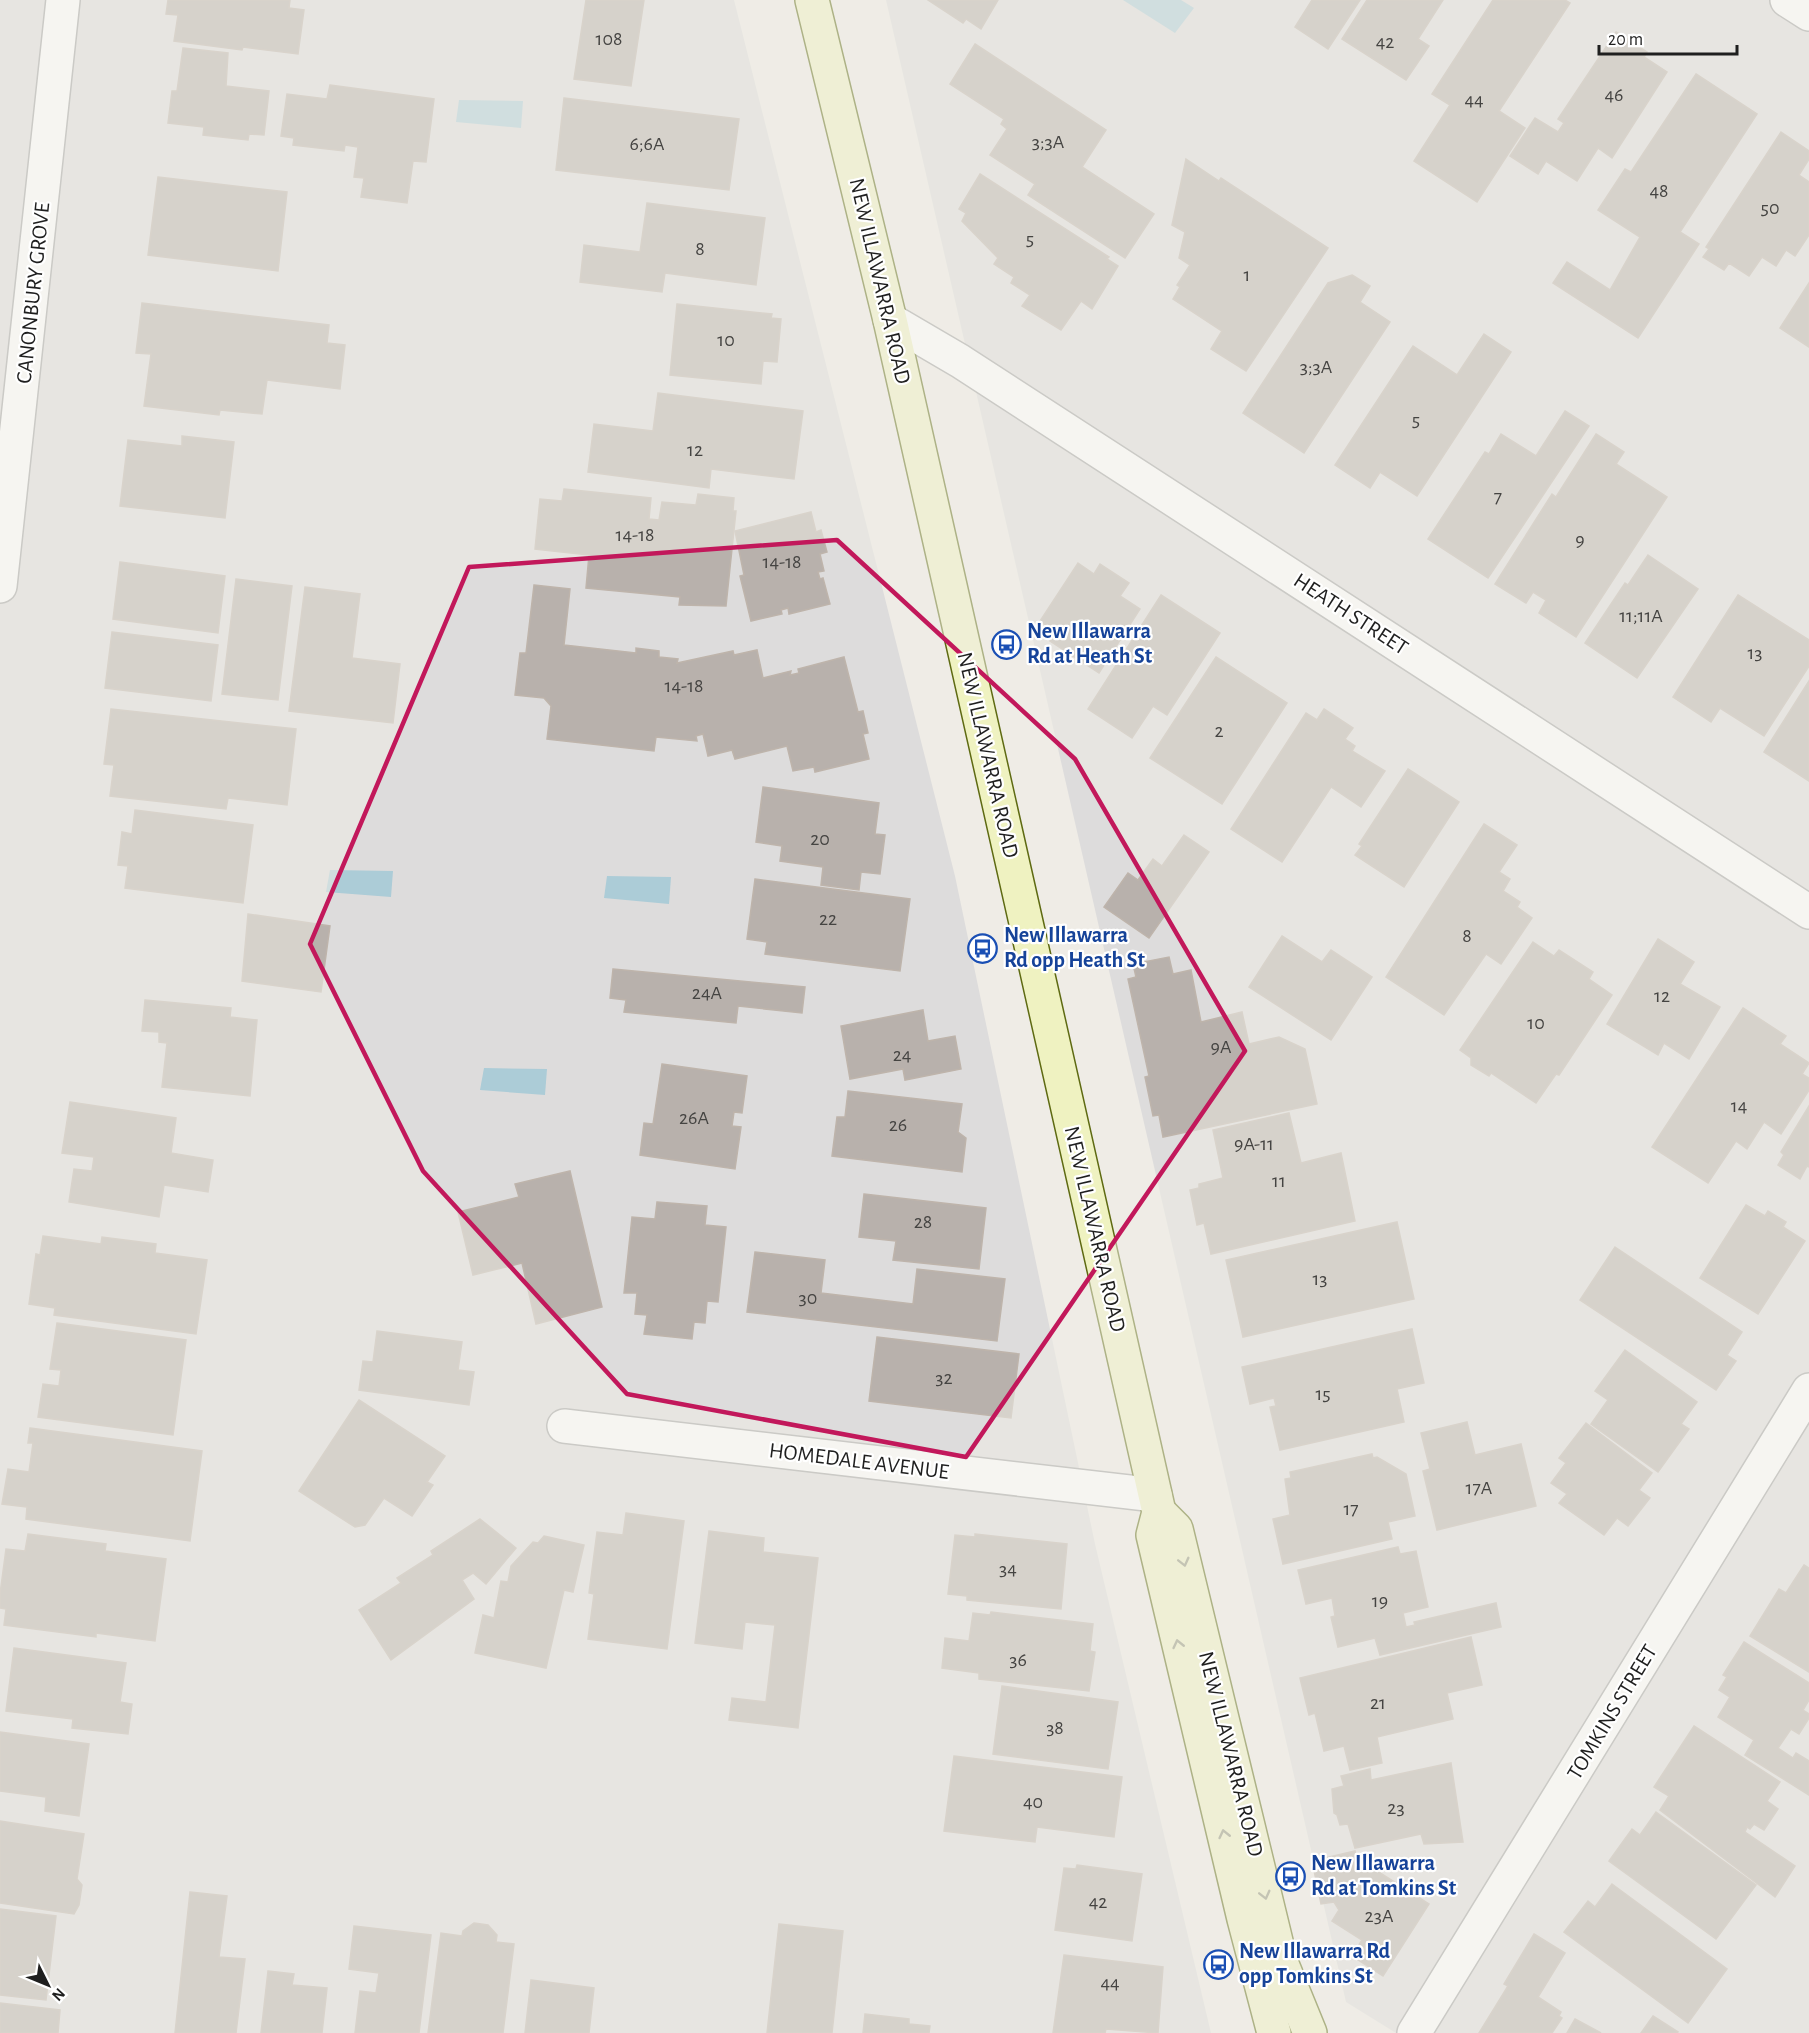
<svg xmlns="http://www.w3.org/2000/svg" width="1809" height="2033" font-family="'Alegreya Sans',sans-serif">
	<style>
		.residential { fill: #dddcdc }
		.water { fill: #acccd7 }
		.building { fill: #b8b1ac; stroke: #beb4ab; stroke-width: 1.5 }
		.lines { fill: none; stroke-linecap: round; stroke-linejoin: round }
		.street-casing { stroke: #a0a0a0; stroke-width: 36 }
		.secondary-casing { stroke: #5e6a12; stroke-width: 36 }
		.street { stroke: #fff; stroke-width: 33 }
		.secondary { stroke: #eff2c1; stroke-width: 33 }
		.oneway { stroke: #919378 }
		.marked { fill: none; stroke: #c2185b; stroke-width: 4.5; stroke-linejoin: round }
		.labels { text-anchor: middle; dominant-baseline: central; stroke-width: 4.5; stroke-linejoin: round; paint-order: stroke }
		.number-label { font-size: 20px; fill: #454442 }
		.street-label { font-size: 22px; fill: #1f1f1f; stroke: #fff }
		.transit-label { font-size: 22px; font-weight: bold; fill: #164399; stroke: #fff; text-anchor: start }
	</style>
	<rect width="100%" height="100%" fill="#efece6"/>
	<!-- residential -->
	<g class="residential">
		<path d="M0,0H734L955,876L1095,1544L1211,2033H0Z"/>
		<path d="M886,0H1809V2033H1396L1346,2002Z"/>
	</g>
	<!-- water -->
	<g class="water">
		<path d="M1123,0H1181L1194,8L1175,33Z"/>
		<path d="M459,100L523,101L521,128L456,122Z"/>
		<path d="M330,870L393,871L391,897L326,892Z"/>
		<path d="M607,876L671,877L669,904L604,898Z"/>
		<path d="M484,1068L547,1069L545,1095L480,1090Z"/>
	</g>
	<!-- building -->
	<g class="building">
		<path d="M168,0H290L289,8L304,10L298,54L243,47L242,50L174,41L178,15L166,14Z"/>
		<path d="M586,0H644L631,86L574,79Z"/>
		<path d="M928,0H998L981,29L966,19L963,23Z"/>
		<path d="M1312,0H1360L1328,49L1295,27Z"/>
		<path d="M1367,0H1443L1418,39L1429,46L1406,80L1342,39Z"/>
		<path d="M1493,0H1565L1570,3L1499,111L1525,128L1477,202L1414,161L1450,105L1432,94Z"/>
		<path d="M1616,32L1647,52L1644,57L1667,72L1612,158L1598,148L1577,181L1546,161L1538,174L1510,156L1535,118L1558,132L1564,123L1558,119Z"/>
		<path d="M975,44L1106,130L1082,167L1154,214L1125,258L1028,195L1035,184L990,155L1007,129L1001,124L1004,119L950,84Z"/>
		<path d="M183,48L228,53L226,86L269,91L264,135L249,134L248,140L203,135L204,127L168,123L172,91H177Z"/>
		<path d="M1696,74L1757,114L1680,232L1699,244L1638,338L1553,283L1567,262L1610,290L1640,237L1598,210L1625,169L1631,172Z"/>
		<path d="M330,85L434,99L426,162L413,161L407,203L361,197L364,178L354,177L358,147L345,145L344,151L293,145L294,138L281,136L287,94L327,99Z"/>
		<path d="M564,98L739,119L729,190L556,170Z"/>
		<path d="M1781,132L1809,151V159L1799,175L1809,182V235L1795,256L1786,250L1776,266L1762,257L1749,276L1729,263L1724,270L1703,257L1709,249L1706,247Z"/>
		<path d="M1186,159L1219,181L1221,178L1328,248L1246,371L1211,349L1222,331L1173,299L1180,287L1177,285L1190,265L1179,258L1185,232L1172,225Z"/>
		<path d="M980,174L1109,257L1107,259L1118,266L1092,309L1081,301L1061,330L1022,306L1030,295L1011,283L1014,277L994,264L998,258L962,221L966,213L959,209Z"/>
		<path d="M158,177L287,192L278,271L148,255Z"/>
		<path d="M647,203L765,218L756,285L665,273L662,292L580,282L584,245L640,252Z"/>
		<path d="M1352,275L1370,286L1360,302L1390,322L1304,453L1243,413L1328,283Z"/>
		<path d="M1809,283V347L1780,328Z"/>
		<path d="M142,303L329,325L327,343L345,345L340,389L267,380L262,414L220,410L219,415L144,406L151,354L136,353Z"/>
		<path d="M677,304L772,314L771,318L781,319L777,362L763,361L761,384L670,375Z"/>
		<path d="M1484,334L1511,352L1417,496L1380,472L1370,488L1335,465L1413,346L1457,375Z"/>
		<path d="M658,393L803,411L794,479L711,469L709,488L588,472L594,424L653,431Z"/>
		<path d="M1565,411L1589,426L1488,578L1428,539L1485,452L1489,454L1501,434L1536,456Z"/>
		<path d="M1596,434L1624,452L1616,464L1667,497L1576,637L1539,613L1546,600L1533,592L1526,603L1495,584L1552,494L1556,497Z"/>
		<path d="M182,436L234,442L225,518L120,506L128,440L182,446Z"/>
		<path d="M564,489L651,498L649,519L659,520L662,502L696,505L698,494L734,498L733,511H736L726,606L679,605L680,597L586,588L589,555L535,549L540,499L562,501Z"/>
		<path d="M811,512L816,532L821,530L827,552L820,554L824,571L818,572L820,579L823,578L830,604L789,614L788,608L781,610L782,614L751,621L740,576L744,575L735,531Z"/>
		<path d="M1648,555L1698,589L1637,678L1585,643L1625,583L1628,585Z"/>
		<path d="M120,562L225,576L218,633L113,619Z"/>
		<path d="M1078,563L1094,574L1100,564L1129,583L1120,596L1140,609L1099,673L1050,641L1055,632L1040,621Z"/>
		<path d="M236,579L292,586L278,700L222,694Z"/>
		<path d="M534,585L570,589L564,645L636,653V648L659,651V657L678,659L677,663L733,651L734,655L757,650L763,678L791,671L790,675L799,673L798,669L844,657L858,712L863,711L868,733L863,734L869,759L815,772L814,767L793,771L787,746L735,759L732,750L708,756L703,734L696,736L697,741L656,737L654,751L547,739L551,706L544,698L515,695L520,653H526Z"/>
		<path d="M305,587L360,594L352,658L400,664L393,723L289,711Z"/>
		<path d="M1161,595L1220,633L1167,715L1153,706L1132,738L1088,709Z"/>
		<path d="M1738,595L1809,640V666L1764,736L1720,708L1711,722L1673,697Z"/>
		<path d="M112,632L218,645L211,701L105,688Z"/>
		<path d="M1216,657L1287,703L1222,804L1150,758Z"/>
		<path d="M1809,681V781L1764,752Z"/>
		<path d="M111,709L296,729L287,805L228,798L226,809L110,796L114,765L104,764Z"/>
		<path d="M1324,709L1353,728L1345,739L1355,746L1352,751L1385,771L1361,807L1331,787L1282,862L1231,829L1306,713L1317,720Z"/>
		<path d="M1408,769L1459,802L1404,887L1355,855L1362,846L1359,844Z"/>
		<path d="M763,787L879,803L875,834L885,835L880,874L861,872L859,890L821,885L823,867L780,861L782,846L756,842Z"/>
		<path d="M135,810L253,825L243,903L125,888L128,866L118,865L122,832L132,834Z"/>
		<path d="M1484,824L1517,845L1499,872L1510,879L1503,891L1520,902L1517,907L1532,918L1501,964L1486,954L1444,1015L1386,977Z"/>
		<path d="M1184,835L1209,852L1149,938L1104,907L1128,873L1138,880L1153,859L1162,866Z"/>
		<path d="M755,879L910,899L900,971L765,954L767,942L747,939Z"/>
		<path d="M248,914L330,926L321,992L242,981Z"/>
		<path d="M1282,936L1322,962L1331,950L1372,977L1331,1040L1249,987Z"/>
		<path d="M1658,939L1694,962L1680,984L1720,1007L1689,1059L1664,1043L1658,1055L1607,1024Z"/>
		<path d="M1533,942L1554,956L1559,950L1593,972L1589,979L1612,995L1559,1075L1556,1074L1536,1103L1491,1073L1489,1076L1471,1065V1058L1460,1050Z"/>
		<path d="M1169,957L1173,974L1191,970L1201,1022L1242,1012L1249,1044L1279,1037L1305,1049L1317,1104L1163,1137L1159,1115L1153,1116L1145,1077L1149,1076L1128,979L1136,977L1133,964Z"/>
		<path d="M613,969L805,987L802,1013L738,1006L736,1023L624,1012L626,1000L610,998Z"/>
		<path d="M145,1000L231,1008L230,1017L257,1020L250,1096L162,1087L167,1043L159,1042V1032L142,1031Z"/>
		<path d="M1743,1008L1786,1036L1780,1044L1809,1063L1802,1074L1809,1078V1090L1781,1134L1764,1122L1747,1149L1736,1141L1708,1183L1652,1147Z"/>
		<path d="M923,1010L928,1041L955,1036L961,1069L905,1080L903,1069L850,1079L841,1026Z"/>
		<path d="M662,1064L747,1076L742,1113L734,1112L732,1126L741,1127L735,1169L640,1155L644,1123L653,1124Z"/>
		<path d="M848,1091L962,1104L958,1132L966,1138L962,1172L832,1156L837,1117H845Z"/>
		<path d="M70,1102L176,1118L171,1153L213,1160L208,1192L164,1185L159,1217L69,1202L74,1169L92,1171L94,1157L62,1153Z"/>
		<path d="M1809,1106V1167L1807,1166L1800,1179L1778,1165L1784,1155L1781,1152Z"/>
		<path d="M1289,1113L1301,1163L1341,1153L1355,1221L1211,1254L1204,1223L1197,1225L1190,1190L1199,1188V1184L1223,1178L1213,1130Z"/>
		<path d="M570,1171L602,1307L536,1324L522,1263L473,1275L458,1212L519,1197L515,1184Z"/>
		<path d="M864,1194L986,1208L979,1269L893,1260L896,1241L859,1237Z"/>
		<path d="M657,1202L707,1206L705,1225L726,1227L718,1302L707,1301L705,1323L694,1322L692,1339L644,1334L647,1315L635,1314L637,1293H624L632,1217L655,1219Z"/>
		<path d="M1746,1205L1765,1216L1768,1211L1786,1222L1783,1227L1805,1241L1758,1314L1700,1278Z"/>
		<path d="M1397,1222L1414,1299L1243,1337L1226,1260Z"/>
		<path d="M43,1236L101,1244L102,1237L156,1244L155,1253L207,1260L196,1334L54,1315L55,1308L29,1304L36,1254L40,1255Z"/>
		<path d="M1615,1247L1742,1332L1727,1355L1736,1361L1716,1390L1580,1300Z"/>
		<path d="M755,1252L825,1260L821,1293L913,1304L917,1269L1005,1279L997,1341L747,1312Z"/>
		<path d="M57,1323L186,1340L173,1435L38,1417L43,1384L59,1386L61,1370L50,1369Z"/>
		<path d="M1412,1329L1424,1383L1397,1389L1404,1422L1280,1450L1270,1407L1276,1406L1274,1398L1250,1404L1242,1367Z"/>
		<path d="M377,1331L462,1342L458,1370L474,1372L469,1405L359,1390L363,1361L373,1362Z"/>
		<path d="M877,1337L1019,1354L1011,1418L869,1401Z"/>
		<path d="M1625,1350L1697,1402L1681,1424L1689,1429L1658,1472L1591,1424L1608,1400L1595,1391Z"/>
		<path d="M359,1400L445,1456L427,1482L433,1485L412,1516L384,1498L365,1525L355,1527L299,1491Z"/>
		<path d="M1467,1422L1475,1455L1521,1444L1536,1506L1437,1530L1423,1471L1430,1469L1421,1433Z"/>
		<path d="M1586,1423L1652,1473L1639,1490L1650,1498L1628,1526L1617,1518L1604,1535L1559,1503L1567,1494L1551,1483L1566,1463L1559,1458Z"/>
		<path d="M30,1428L202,1451L190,1541L26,1519L27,1507L2,1504L8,1469L29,1472L33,1443H28Z"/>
		<path d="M1372,1454L1373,1458L1377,1457L1406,1474L1415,1516L1388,1522L1392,1539L1283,1564L1273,1519L1290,1515L1285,1479L1291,1478L1290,1472Z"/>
		<path d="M626,1513L684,1521L667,1649L588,1639L594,1594L589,1593L597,1532L623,1535Z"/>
		<path d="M480,1519L516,1548L486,1584L473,1573L462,1580L474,1599L391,1660L359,1610L401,1583L397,1578L433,1555L431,1551Z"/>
		<path d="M709,1531L764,1538L763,1552L818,1558L798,1728L729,1720L732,1698L766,1702L775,1625L745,1622L742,1649L695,1643Z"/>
		<path d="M28,1534L106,1544L105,1551L166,1559L155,1641L96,1633V1637L4,1625L6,1609L0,1608V1594L6,1549L25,1551Z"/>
		<path d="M975,1534L1067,1544L1061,1609L967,1600V1596L948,1594L955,1535L975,1537Z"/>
		<path d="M544,1536L584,1545L573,1592L564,1590L546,1668L475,1653L483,1615L494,1618L501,1581L508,1582L511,1566L533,1542L538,1543Z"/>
		<path d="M1398,1547L1400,1554L1416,1551L1428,1607L1403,1613L1406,1627L1415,1625L1414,1622L1496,1603L1501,1627L1380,1655L1375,1638L1338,1647L1331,1617L1335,1616L1332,1598L1306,1604L1298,1570Z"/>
		<path d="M1804,1565L1809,1568V1672L1750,1636L1779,1589L1786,1593Z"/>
		<path d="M991,1612L1093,1624L1090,1651L1095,1652L1089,1691L979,1679V1673L942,1668L945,1638L969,1641L973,1613L990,1615Z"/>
		<path d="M1471,1637L1482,1685L1447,1693L1453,1719L1377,1737L1382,1763L1350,1770L1344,1746L1324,1751L1315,1713L1309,1715L1300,1678Z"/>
		<path d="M1744,1642L1809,1683V1700L1803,1710L1809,1714V1718L1799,1734L1791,1729L1778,1748L1793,1758L1796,1753L1809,1761V1795L1745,1755L1754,1740L1718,1717L1730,1697L1719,1690L1727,1677L1723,1675Z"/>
		<path d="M14,1648L126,1663L120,1702L132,1704L128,1734L72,1728L73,1719L6,1711Z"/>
		<path d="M1002,1686L1118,1702L1108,1769L993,1754Z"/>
		<path d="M1694,1726L1780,1782L1767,1801L1778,1809L1764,1830L1754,1824L1750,1829L1747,1827L1745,1832L1795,1866L1775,1897L1660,1810L1669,1796L1654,1787Z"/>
		<path d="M0,1732L89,1744L79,1816L45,1811L46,1797L0,1791Z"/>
		<path d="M954,1756L1122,1777L1114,1837L1037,1827L1035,1842L944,1831Z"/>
		<path d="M1451,1763L1463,1842L1424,1844L1421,1834L1355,1848L1348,1824L1340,1825L1337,1815L1334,1813L1332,1789L1344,1786L1341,1776L1370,1769L1371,1780Z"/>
		<path d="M1656,1812L1756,1885L1716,1939L1609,1861L1632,1829L1640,1835Z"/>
		<path d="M0,1821L84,1834L77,1879L82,1885L79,1905L74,1914L0,1903Z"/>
		<path d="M1355,1851L1358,1863L1360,1860L1429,1904L1383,1976L1352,1956L1362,1940L1332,1921L1339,1910L1334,1902L1321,1904L1312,1861Z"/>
		<path d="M1077,1865L1142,1874L1132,1941L1055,1930L1064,1868L1076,1869Z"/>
		<path d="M1612,1884L1727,1969L1688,2023L1564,1932L1588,1901L1595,1907Z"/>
		<path d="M190,1892L227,1896L219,1957L245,1959L236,2033H175Z"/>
		<path d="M0,1909L56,1916L46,2000L0,1995Z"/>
		<path d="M474,1923L488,1925L497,1935L496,1942L514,1944L503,2033H428L441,1933L462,1936L463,1931Z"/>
		<path d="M779,1924L843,1931L832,2033H767Z"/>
		<path d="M354,1926L431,1935L419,2033H355L360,1991L376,1993L379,1973L349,1969Z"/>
		<path d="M1534,1934L1565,1953L1538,1997L1561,2012L1559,2016L1562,2018L1552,2033H1479L1508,1986L1504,1984Z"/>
		<path d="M1064,1955L1163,1967L1158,2033L1106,2029L1105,2033H1053Z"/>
		<path d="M268,1971L294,1974L292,1985L327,1988L322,2033H261Z"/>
		<path d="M531,1980L594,1988L589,2033H525Z"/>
		<path d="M0,2003L60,2010L58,2033H0Z"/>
		<path d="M865,2014L909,2019V2024L930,2026L929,2033H863Z"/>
		<path d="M1653,2016L1678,2032L1677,2033H1641Z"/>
		<path d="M1575,2019L1601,2033H1567Z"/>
	</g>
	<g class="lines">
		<defs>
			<g id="street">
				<path d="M1787,0L1809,14"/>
				<path d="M890,320L960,361L1809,912"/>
				<path d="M0,586L63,0"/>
				<path d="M564,1426L1155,1495"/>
				<path d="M1414,2033L1809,1390"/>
			</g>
			<g id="secondary">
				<path d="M812,0L890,320L1159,1512L1153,1535L1244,1919L1274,2033"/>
				<path d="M1159,1512L1176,1529L1281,1962L1310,2033"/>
			</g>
		</defs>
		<!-- street casing -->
		<use href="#street" class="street-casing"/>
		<!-- secondary casing -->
		<use href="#secondary" class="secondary-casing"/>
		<!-- street -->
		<use href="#street" class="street"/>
		<!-- secondary -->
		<use href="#secondary" class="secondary"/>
	</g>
	<!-- one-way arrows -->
	<defs><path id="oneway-chevron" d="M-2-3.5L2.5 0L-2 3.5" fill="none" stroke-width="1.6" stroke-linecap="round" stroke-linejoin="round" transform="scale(1.5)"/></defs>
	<g class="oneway">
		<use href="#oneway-chevron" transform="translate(1184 1562) rotate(76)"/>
		<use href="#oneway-chevron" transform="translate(1178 1644) rotate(-103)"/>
		<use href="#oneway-chevron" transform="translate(1224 1834) rotate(-103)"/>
		<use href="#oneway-chevron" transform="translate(1265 1895) rotate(76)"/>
	</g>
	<!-- marked area -->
	<path d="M0 0H1809V2033H0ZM837,540L1075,759L1245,1051L966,1457L627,1394L423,1171L310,944L469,567Z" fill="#efece6" fill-opacity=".55" fill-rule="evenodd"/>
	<path class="marked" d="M837,540L1075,759L1245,1051L966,1457L627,1394L423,1171L310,944L469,567Z"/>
	<!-- icons -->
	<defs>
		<symbol id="bus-ring" viewBox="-11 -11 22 22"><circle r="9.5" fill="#fff" stroke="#1a4fb4" stroke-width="1.5"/><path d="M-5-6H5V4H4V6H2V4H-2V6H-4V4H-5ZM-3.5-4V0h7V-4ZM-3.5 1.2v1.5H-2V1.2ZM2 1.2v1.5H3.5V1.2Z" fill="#1a4fb4"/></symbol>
	</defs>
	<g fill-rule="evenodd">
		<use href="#bus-ring" x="990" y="628" width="33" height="33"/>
		<use href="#bus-ring" x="966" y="932" width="33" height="33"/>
		<use href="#bus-ring" x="1274" y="1860" width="33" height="33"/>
		<use href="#bus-ring" x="1202" y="1948" width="33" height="33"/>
	</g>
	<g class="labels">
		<!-- number labels -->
		<g class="number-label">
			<text x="609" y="39">108</text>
			<text x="1385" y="42">42</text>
			<text x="1614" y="95">46</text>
			<text x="1474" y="100">44</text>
			<text x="1048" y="142">3;3A</text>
			<text x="647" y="144">6;6A</text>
			<text x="1659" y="191">48</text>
			<text x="1770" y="208">50</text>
			<text x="1030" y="239">5</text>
			<text x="700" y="249">8</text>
			<text x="1247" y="275">1</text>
			<text x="726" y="340">10</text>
			<text x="1316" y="367">3;3A</text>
			<text x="1416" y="420">5</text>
			<text x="695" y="450">12</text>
			<text x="1498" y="497">7</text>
			<text x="635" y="535">14-18</text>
			<text x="1580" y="540">9</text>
			<text x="782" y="562">14-18</text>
			<text x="1641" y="616">11;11A</text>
			<text x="1755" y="653">13</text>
			<text x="684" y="686">14-18</text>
			<text x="1219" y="731">2</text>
			<text x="820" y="839">20</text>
			<text x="828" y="919">22</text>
			<text x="1467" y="936">8</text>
			<text x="707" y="993">24A</text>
			<text x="1662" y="996">12</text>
			<text x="1536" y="1023">10</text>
			<text x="1221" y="1047">9A</text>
			<text x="902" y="1055">24</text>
			<text x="1739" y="1106">14</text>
			<text x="694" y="1118">26A</text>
			<text x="898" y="1125">26</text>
			<text x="1254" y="1144">9A-11</text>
			<text x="1279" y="1181">11</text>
			<text x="923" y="1222">28</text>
			<text x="1320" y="1279">13</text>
			<text x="808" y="1298">30</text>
			<text x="944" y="1378">32</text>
			<text x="1323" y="1394">15</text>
			<text x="1479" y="1488">17A</text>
			<text x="1351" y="1509">17</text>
			<text x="1008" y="1569">34</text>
			<text x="1380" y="1601">19</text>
			<text x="1018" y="1660">36</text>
			<text x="1378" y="1703">21</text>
			<text x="1055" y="1728">38</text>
			<text x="1033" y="1802">40</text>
			<text x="1396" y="1808">23</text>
			<text x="1098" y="1902">42</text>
			<text x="1379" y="1916">23A</text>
			<text x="1110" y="1983">44</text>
		</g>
		<!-- street labels -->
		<g class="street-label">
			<text transform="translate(880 281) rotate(77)">NEW ILLAWARRA ROAD</text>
			<text transform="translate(33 293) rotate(-84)">CANONBURY GROVE</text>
			<text transform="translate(1351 614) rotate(33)">HEATH STREET</text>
			<text transform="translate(988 755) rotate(77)">NEW ILLAWARRA ROAD</text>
			<text transform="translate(1095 1229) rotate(77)">NEW ILLAWARRA ROAD</text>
			<text transform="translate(859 1461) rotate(7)">HOMEDALE AVENUE</text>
			<text transform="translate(1612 1712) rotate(-59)">TOMKINS STREET</text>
			<text transform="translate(1231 1754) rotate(76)">NEW ILLAWARRA ROAD</text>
		</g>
		<!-- transit labels -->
		<g class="transit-label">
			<text x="1027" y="631">New Illawarra<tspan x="1027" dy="25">Rd at Heath St</tspan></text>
			<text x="1004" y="935">New Illawarra<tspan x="1004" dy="25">Rd opp Heath St</tspan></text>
			<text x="1311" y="1863">New Illawarra<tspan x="1311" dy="25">Rd at Tomkins St</tspan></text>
			<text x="1239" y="1951">New Illawarra Rd<tspan x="1239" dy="25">opp Tomkins St</tspan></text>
		</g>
	</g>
	<!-- north arrow -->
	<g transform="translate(48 1985) rotate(133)" stroke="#ffffff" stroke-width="4.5" paint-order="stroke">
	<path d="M0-4.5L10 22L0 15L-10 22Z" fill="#1f1f1f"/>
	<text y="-9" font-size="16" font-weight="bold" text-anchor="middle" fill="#1f1f1f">N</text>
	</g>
	<!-- scale -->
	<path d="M1599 45v9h138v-9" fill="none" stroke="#1f1f1f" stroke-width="3"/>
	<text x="1608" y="45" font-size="18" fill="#1f1f1f" stroke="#ffffff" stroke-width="4.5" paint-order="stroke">20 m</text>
</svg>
